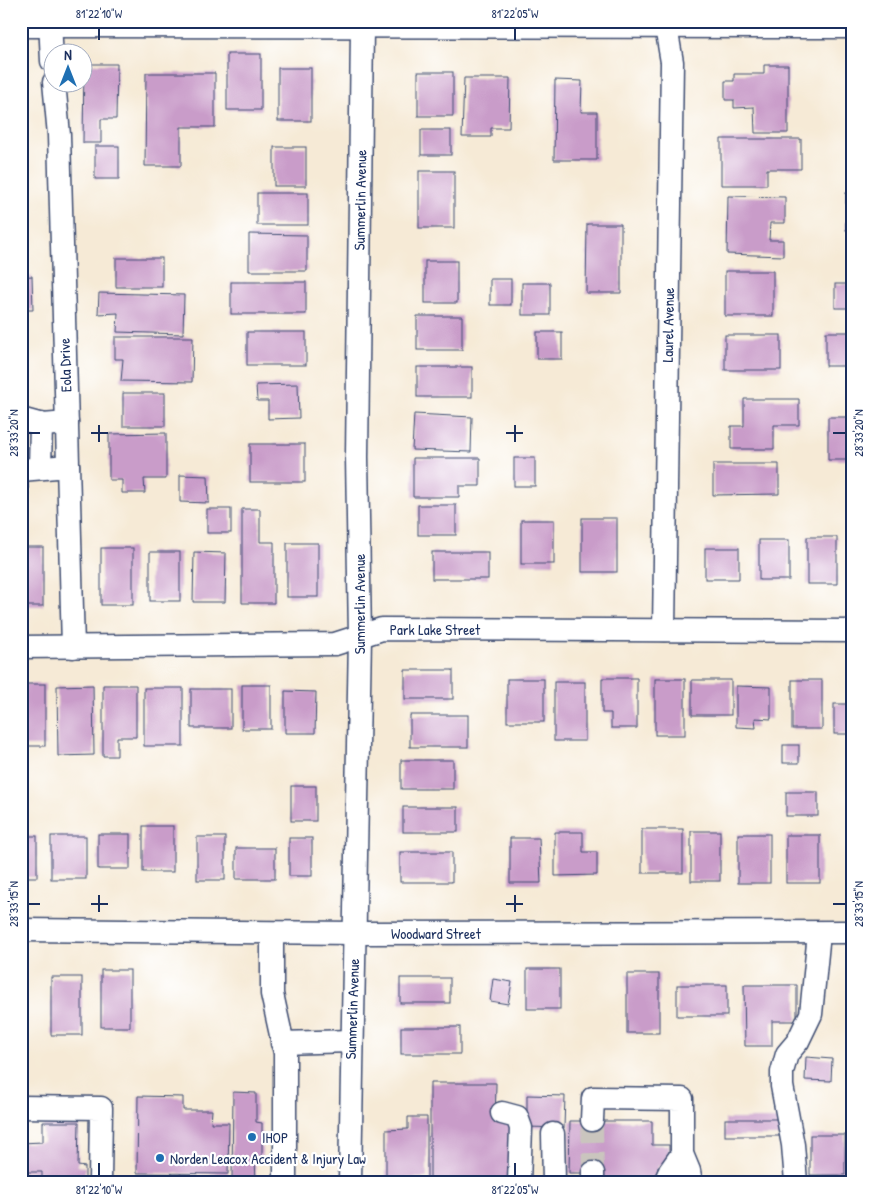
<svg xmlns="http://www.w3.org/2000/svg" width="873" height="1203" font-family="'Patrick Hand',sans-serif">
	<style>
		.building { fill: #c99cc9 }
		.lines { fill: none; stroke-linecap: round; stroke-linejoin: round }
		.minor-tunnel { stroke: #cac5be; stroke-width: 22; stroke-dasharray: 22 11; stroke-linecap: butt }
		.minor-casing { stroke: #3c4b70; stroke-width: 25 }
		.minor { stroke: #fff; stroke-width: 22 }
		.ticks { fill: none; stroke: #1b2f5e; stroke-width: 2 }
		.poi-dot { fill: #1f6fb2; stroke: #fff; stroke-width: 2 }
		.labels { text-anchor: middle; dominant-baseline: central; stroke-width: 4.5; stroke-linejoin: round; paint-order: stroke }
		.street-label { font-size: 15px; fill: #1b2f5e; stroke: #fff }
		.poi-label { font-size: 15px; fill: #1b2f5e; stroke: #fff; text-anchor: start }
		.neatline { fill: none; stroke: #1b2f5e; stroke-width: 2 }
		.ticks-label { font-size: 12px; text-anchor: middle; fill: #1b2f5e }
	</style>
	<rect width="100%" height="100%" fill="#fff"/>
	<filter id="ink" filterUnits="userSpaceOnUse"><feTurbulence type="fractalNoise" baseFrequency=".02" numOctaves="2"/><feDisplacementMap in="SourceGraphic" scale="10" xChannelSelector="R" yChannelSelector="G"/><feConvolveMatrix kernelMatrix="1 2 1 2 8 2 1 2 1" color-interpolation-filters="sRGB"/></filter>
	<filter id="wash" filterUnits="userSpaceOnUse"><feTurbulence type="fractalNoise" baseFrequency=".0096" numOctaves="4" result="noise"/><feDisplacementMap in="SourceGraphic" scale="20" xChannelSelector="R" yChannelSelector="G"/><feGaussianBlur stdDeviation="1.12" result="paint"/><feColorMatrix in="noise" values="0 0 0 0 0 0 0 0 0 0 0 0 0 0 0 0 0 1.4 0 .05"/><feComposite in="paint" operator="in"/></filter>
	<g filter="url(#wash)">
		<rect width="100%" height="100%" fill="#f6ead6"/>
		<g id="blocks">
			<!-- building -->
			<g class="building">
				<rect x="227" y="54" width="34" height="56"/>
				<path d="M84,64H117L116,119H101V143H83Z"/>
				<path d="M764,65H788V133H755L754,107L734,108V100H725V81H734V74H764Z"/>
				<rect x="278" y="68" width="33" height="53"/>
				<rect x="418" y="72" width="35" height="44"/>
				<path d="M146,73H215V127H181V166H145Z"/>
				<path d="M464,78H510L509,128H491V137H462Z"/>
				<path d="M555,80L582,81L581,112H597V160H554Z"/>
				<rect x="421" y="130" width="30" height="25"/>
				<path d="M721,139H801V169H767V185H721Z"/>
				<rect x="95" y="146" width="24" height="33"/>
				<rect x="274" y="147" width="32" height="39"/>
				<rect x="419" y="171" width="35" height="57"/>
				<rect x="257" y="193" width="51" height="32"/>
				<rect x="846" y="193" width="6" height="37"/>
				<path d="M728,196L785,197V223H770L769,240H783V256L727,254Z"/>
				<path d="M587,224H621V293H586Z"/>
				<path d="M249,234L307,235V271H249Z"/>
				<rect x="116" y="258" width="46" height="29"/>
				<rect x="425" y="261" width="32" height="42"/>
				<rect x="725" y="271" width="48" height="45"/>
				<path d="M32,276L33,310H21V277Z"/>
				<rect x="490" y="279" width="21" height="26"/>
				<rect x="231" y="282" width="75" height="32"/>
				<rect x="522" y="283" width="28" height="32"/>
				<rect x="835" y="284" width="17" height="24"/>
				<path d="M99,293L184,295L183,334L117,332L118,313L98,314Z"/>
				<rect x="417" y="316" width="45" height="34"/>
				<rect x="247" y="332" width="59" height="33"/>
				<rect x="537" y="332" width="25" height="27"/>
				<rect x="826" y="332" width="26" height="34"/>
				<rect x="725" y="335" width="56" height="35"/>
				<path d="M115,337H193L192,382L121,381L123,359H115Z"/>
				<rect x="417" y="367" width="55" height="30"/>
				<path d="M298,384L299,418L268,419V401H257L256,385Z"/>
				<rect x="123" y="393" width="42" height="33"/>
				<path d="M744,399H799V425H774V449H731V426H744Z"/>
				<path d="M414,414L472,417L471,452L412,450Z"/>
				<path d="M828,417H849L852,460H828Z"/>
				<path d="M166,433V479H144L145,493H122V480H109V434Z"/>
				<rect x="250" y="444" width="55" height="38"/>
				<path d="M413,458H480V486H459V497H413Z"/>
				<rect x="514" y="458" width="21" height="28"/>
				<path d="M713,464H779V494L713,495Z"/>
				<path d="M180,475L208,476L209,503L180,502Z"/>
				<path d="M28,476L29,503H21V477Z"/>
				<rect x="418" y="505" width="38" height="30"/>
				<rect x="207" y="509" width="24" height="24"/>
				<path d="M242,509H260V542H274V603H242Z"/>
				<rect x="582" y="518" width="35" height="54"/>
				<rect x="521" y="520" width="33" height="44"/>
				<rect x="807" y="537" width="30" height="47"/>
				<rect x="759" y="540" width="30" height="40"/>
				<rect x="287" y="543" width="31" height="54"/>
				<rect x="21" y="547" width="22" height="59"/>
				<rect x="101" y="548" width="32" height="57"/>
				<rect x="705" y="548" width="34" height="31"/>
				<rect x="150" y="552" width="30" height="49"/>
				<path d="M194,552L226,553L225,602H193Z"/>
				<rect x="432" y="552" width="56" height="27"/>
				<rect x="405" y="670" width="48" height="29"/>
				<path d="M602,678H637V728H611V713H602Z"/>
				<rect x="507" y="679" width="37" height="43"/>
				<rect x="655" y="679" width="30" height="56"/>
				<rect x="692" y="680" width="39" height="35"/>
				<rect x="792" y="680" width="30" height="49"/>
				<rect x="554" y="682" width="31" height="59"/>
				<rect x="21" y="684" width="24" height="62"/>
				<path d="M93,685L94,755L58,756L57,686Z"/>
				<path d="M103,685H136V737H117V756H103Z"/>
				<rect x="242" y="685" width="29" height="44"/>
				<path d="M736,686L771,687V719L755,718L756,728L736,727Z"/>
				<rect x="144" y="688" width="39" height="58"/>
				<rect x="191" y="689" width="40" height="39"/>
				<path d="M285,691L316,692L315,733H285Z"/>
				<rect x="834" y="704" width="18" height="30"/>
				<rect x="410" y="715" width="58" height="32"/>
				<rect x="783" y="745" width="16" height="18"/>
				<rect x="401" y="760" width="52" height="29"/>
				<rect x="291" y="786" width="25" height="35"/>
				<rect x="786" y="792" width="32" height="24"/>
				<rect x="403" y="807" width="55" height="25"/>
				<rect x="143" y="826" width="30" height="46"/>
				<rect x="642" y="829" width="41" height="44"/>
				<rect x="691" y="831" width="29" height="50"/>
				<path d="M555,832H583V852H597V875L555,876Z"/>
				<rect x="98" y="834" width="32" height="35"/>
				<rect x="738" y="834" width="32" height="49"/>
				<rect x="786" y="835" width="34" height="48"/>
				<rect x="21" y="836" width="16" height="41"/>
				<rect x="51" y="836" width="35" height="43"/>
				<rect x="197" y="837" width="28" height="43"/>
				<rect x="289" y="838" width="23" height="38"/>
				<path d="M510,838H539L541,883H510Z"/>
				<rect x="236" y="848" width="39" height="31"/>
				<rect x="400" y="852" width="52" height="30"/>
				<rect x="527" y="969" width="33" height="40"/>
				<rect x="101" y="970" width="29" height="57"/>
				<rect x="627" y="974" width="32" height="59"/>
				<rect x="51" y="977" width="31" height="58"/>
				<rect x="400" y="978" width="50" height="25"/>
				<path d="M493,979L512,982L508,1004L490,1001Z"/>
				<rect x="677" y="985" width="50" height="31"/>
				<path d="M744,985H797V1021H772V1046H745Z"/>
				<rect x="401" y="1027" width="59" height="27"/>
				<path d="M806,1057L832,1059L831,1081L805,1080Z"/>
				<path d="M430,1083H496L495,1123L515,1124L514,1181L430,1182Z"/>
				<path d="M233,1092L256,1093V1122L262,1123V1158H255L256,1181L232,1180Z"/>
				<path d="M527,1095L565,1096L564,1128L527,1127Z"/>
				<path d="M138,1096L183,1097V1110H212L211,1123H229L228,1174L137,1173Z"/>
				<path d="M408,1117H427V1178H386V1130L408,1129Z"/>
				<rect x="725" y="1119" width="57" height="17"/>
				<path d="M570,1121H652V1145H669V1166H658V1182H603L593,1173H569Z"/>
				<path d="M43,1122H79L78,1166L85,1167V1182H42V1172H21V1143L43,1142Z"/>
				<rect x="810" y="1135" width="35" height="40"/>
			</g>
		</g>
	</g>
	<g filter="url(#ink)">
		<use href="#blocks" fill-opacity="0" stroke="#3c4b70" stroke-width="1"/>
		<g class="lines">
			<!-- minor-tunnel -->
			<path class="minor-tunnel" d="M592,1120L593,1173"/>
			<defs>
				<g id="minor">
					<path d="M50,21L52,61"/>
					<path d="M21,26L852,27"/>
					<path d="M54,82L59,135L73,647"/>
					<path d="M21,419L43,425L67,423"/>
					<path d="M40,468L41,424"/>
					<path d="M21,470L68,466"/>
					<path d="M664,630L672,62L665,21"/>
					<path d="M21,647L335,644L382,629L852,631"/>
					<path d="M21,930L354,933L852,932"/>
					<path d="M272,933V994L285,1053V1182"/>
					<path d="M282,1043L351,1041"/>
					<path d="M21,1107L101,1108L100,1182"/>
					<path d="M502,1113L517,1117L521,1128L519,1182"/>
					<path d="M592,1120L593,1098L682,1099V1154L689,1171L691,1182"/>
					<path d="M553,1134L554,1182"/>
					<path d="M593,1173V1182"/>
					<path d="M350,1182L360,637L357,457L362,27"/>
					<path d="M665,1182L670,1171L682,1154"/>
					<path d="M796,1182L793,1145L782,1086V1072L787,1054L798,1041L811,1014L819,933"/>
				</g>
			</defs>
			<!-- minor casing -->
			<use href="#minor" class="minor-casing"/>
			<!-- minor -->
			<use href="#minor" class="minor"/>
		</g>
	</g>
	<!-- ticks -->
	<path class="ticks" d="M99,28V40M515,28V40M99,425V442M515,425V442M28,433H40M91,433H108M506,433H523M833,433H846M99,895V912M515,895V912M28,904H40M91,904H108M506,904H523M833,904H846M99,1163V1176M515,1163V1176"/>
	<!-- markers -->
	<g class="poi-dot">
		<circle cx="252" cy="1137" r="5"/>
		<circle cx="160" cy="1158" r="5"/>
	</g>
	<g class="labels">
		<!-- street labels -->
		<g class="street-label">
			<text transform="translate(360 200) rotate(-89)">Summerlin Avenue</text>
			<text transform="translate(668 325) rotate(-89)">Laurel Avenue</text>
			<text transform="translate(65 365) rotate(-92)">Eola Drive</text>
			<text transform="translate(359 604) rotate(-90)">Summerlin Avenue</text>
			<text x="435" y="629">Park Lake Street</text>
			<text x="436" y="933">Woodward Street</text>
			<text transform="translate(352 1009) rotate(-88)">Summerlin Avenue</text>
		</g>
		<!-- poi labels -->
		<g class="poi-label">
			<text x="262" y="1137">IHOP</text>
			<text x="170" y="1158">Norden Leacox Accident &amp; Injury Law</text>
		</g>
	</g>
	<!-- margin -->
	<rect width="873" height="1203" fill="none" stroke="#fff" stroke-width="55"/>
	<!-- north arrow -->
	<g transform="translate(68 68)"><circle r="24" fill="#ffffff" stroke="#a4acbf"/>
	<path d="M0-4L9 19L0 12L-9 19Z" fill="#1f6fb2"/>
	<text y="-8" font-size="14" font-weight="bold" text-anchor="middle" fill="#1b2f5e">N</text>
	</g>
	<rect x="28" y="28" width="818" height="1148" class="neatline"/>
	<g class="ticks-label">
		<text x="99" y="18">81°22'10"W</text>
		<text x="515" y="18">81°22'05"W</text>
		<text transform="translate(14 433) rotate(-90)" y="4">28°33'20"N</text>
		<text transform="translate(859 433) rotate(-90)" y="4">28°33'20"N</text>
		<text transform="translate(14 904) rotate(-90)" y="4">28°33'15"N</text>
		<text transform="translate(859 904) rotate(-90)" y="4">28°33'15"N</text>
		<text x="99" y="1194">81°22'10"W</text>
		<text x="515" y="1194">81°22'05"W</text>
	</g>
</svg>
